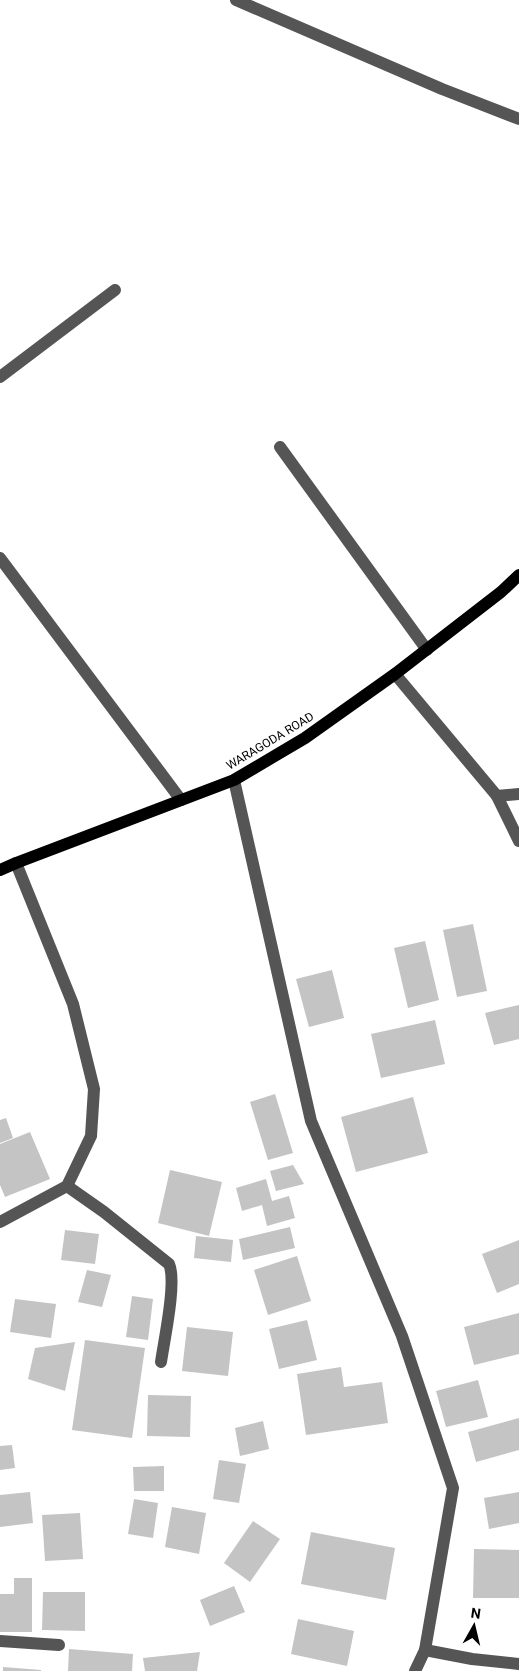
<svg xmlns="http://www.w3.org/2000/svg" width="519" height="1671" font-family="Roboto,sans-serif">
	<style>
		.building { fill: #c4c4c4 }
		.lines { fill: none; stroke-linecap: round; stroke-linejoin: round }
		.minor { stroke: #555; stroke-width: 12 }
		.major { stroke: #000; stroke-width: 12 }
		.labels { text-anchor: middle; dominant-baseline: central; stroke-width: 4; stroke-linejoin: round; paint-order: stroke }
		.street-label { font-size: 12px; fill: #000; stroke: #fff }
	</style>
	<rect width="100%" height="100%" fill="#fff"/>
	<!-- building -->
	<g class="building">
		<path d="M473,924L487,991L457,997L443,930Z"/>
		<path d="M425,941L439,1000L408,1008L394,948Z"/>
		<path d="M332,970L344,1018L309,1027L296,979Z"/>
		<path d="M519,1005V1039L494,1045L485,1013Z"/>
		<path d="M435,1020L445,1064L381,1078L371,1034Z"/>
		<path d="M275,1094L293,1153L268,1160L250,1102Z"/>
		<path d="M413,1097L428,1153L356,1172L341,1117Z"/>
		<path d="M6,1118L13,1138L0,1143V1120Z"/>
		<path d="M30,1132L50,1179L5,1197L0,1185V1144Z"/>
		<path d="M293,1165L304,1184L276,1191L270,1171Z"/>
		<path d="M170,1170L222,1182L209,1236L158,1223Z"/>
		<path d="M266,1179L272,1201L289,1196L295,1218L267,1226L262,1205L242,1211L236,1188Z"/>
		<path d="M290,1227L295,1248L243,1260L239,1239Z"/>
		<path d="M65,1230L99,1234L95,1264L61,1260Z"/>
		<path d="M196,1236L233,1240L231,1262L194,1258Z"/>
		<path d="M519,1240V1284L497,1293L482,1254Z"/>
		<path d="M297,1256L311,1301L268,1315L254,1270Z"/>
		<path d="M87,1270L111,1275L102,1307L78,1302Z"/>
		<path d="M132,1296L153,1299L148,1340L126,1337Z"/>
		<path d="M15,1299L56,1304L51,1338L10,1332Z"/>
		<path d="M519,1313V1354L474,1365L464,1327Z"/>
		<path d="M307,1320L317,1360L279,1369L269,1329Z"/>
		<path d="M187,1327L233,1332L228,1376L182,1371Z"/>
		<path d="M85,1340L145,1348L132,1438L72,1430Z"/>
		<path d="M75,1342L65,1391L28,1379L35,1348Z"/>
		<path d="M341,1367L344,1387L382,1382L388,1423L306,1435L297,1374Z"/>
		<path d="M478,1380L488,1417L446,1427L436,1391Z"/>
		<path d="M148,1395L191,1396L190,1437L147,1436Z"/>
		<path d="M519,1418V1450L476,1462L468,1432Z"/>
		<path d="M263,1421L269,1449L240,1456L235,1428Z"/>
		<path d="M12,1445L15,1468L0,1470V1446Z"/>
		<path d="M219,1460L246,1464L239,1503L213,1499Z"/>
		<path d="M164,1466V1491H134L133,1467Z"/>
		<path d="M30,1492L33,1523L0,1527V1495Z"/>
		<path d="M519,1492V1523L489,1529L484,1498Z"/>
		<path d="M134,1499L158,1503L153,1538L128,1534Z"/>
		<path d="M172,1507L206,1513L199,1554L165,1547Z"/>
		<path d="M80,1513L83,1559L45,1561L42,1515Z"/>
		<path d="M253,1521L280,1539L250,1582L224,1563Z"/>
		<path d="M311,1532L395,1548L386,1600L301,1584Z"/>
		<path d="M474,1549L519,1550V1598H473Z"/>
		<path d="M14,1578H32V1632H0V1594H14Z"/>
		<path d="M234,1586L245,1612L210,1626L200,1600Z"/>
		<path d="M43,1592H85V1631L42,1630Z"/>
		<path d="M298,1619L354,1631L347,1666L291,1654Z"/>
		<path d="M69,1649L133,1654L132,1671H68Z"/>
		<path d="M200,1652L197,1671H145L143,1658Z"/>
		<path d="M3,1667L41,1670V1671H3Z"/>
	</g>
	<g class="lines">
		<!-- minor -->
		<g class="minor">
			<path d="M236,0L442,89L519,119"/>
			<path d="M0,377L115,290"/>
			<path d="M280,447L427,650"/>
			<path d="M0,558L181,800"/>
			<path d="M395,674L497,796L519,841"/>
			<path d="M234,780L311,1121L402,1336L453,1488L425,1650L415,1671"/>
			<path d="M497,796L519,794"/>
			<path d="M67,1186L104,1212L169,1264C177,1281 164,1341 161,1362"/>
			<path d="M0,1222L67,1186L91,1136L94,1089L73,1004L16,863"/>
			<path d="M0,1641L59,1645"/>
			<path d="M425,1650L472,1659L519,1664"/>
		</g>
		<!-- major -->
		<path class="major" d="M0,870L16,863L234,780L305,738L395,674L501,592L519,575"/>
	</g>
	<g class="labels">
		<!-- street labels -->
		<g class="street-label">
			<text transform="translate(270 741) rotate(-31)">WARAGODA ROAD</text>
		</g>
	</g>
	<!-- north arrow -->
	<g transform="translate(474 1626) rotate(8)" stroke="#ffffff" stroke-width="4" paint-order="stroke">
	<path d="M0-4L9 19L0 12L-9 19Z" fill="#000000"/>
	<text y="-8" font-size="14" font-weight="bold" text-anchor="middle" fill="#000000">N</text>
	</g>
</svg>
